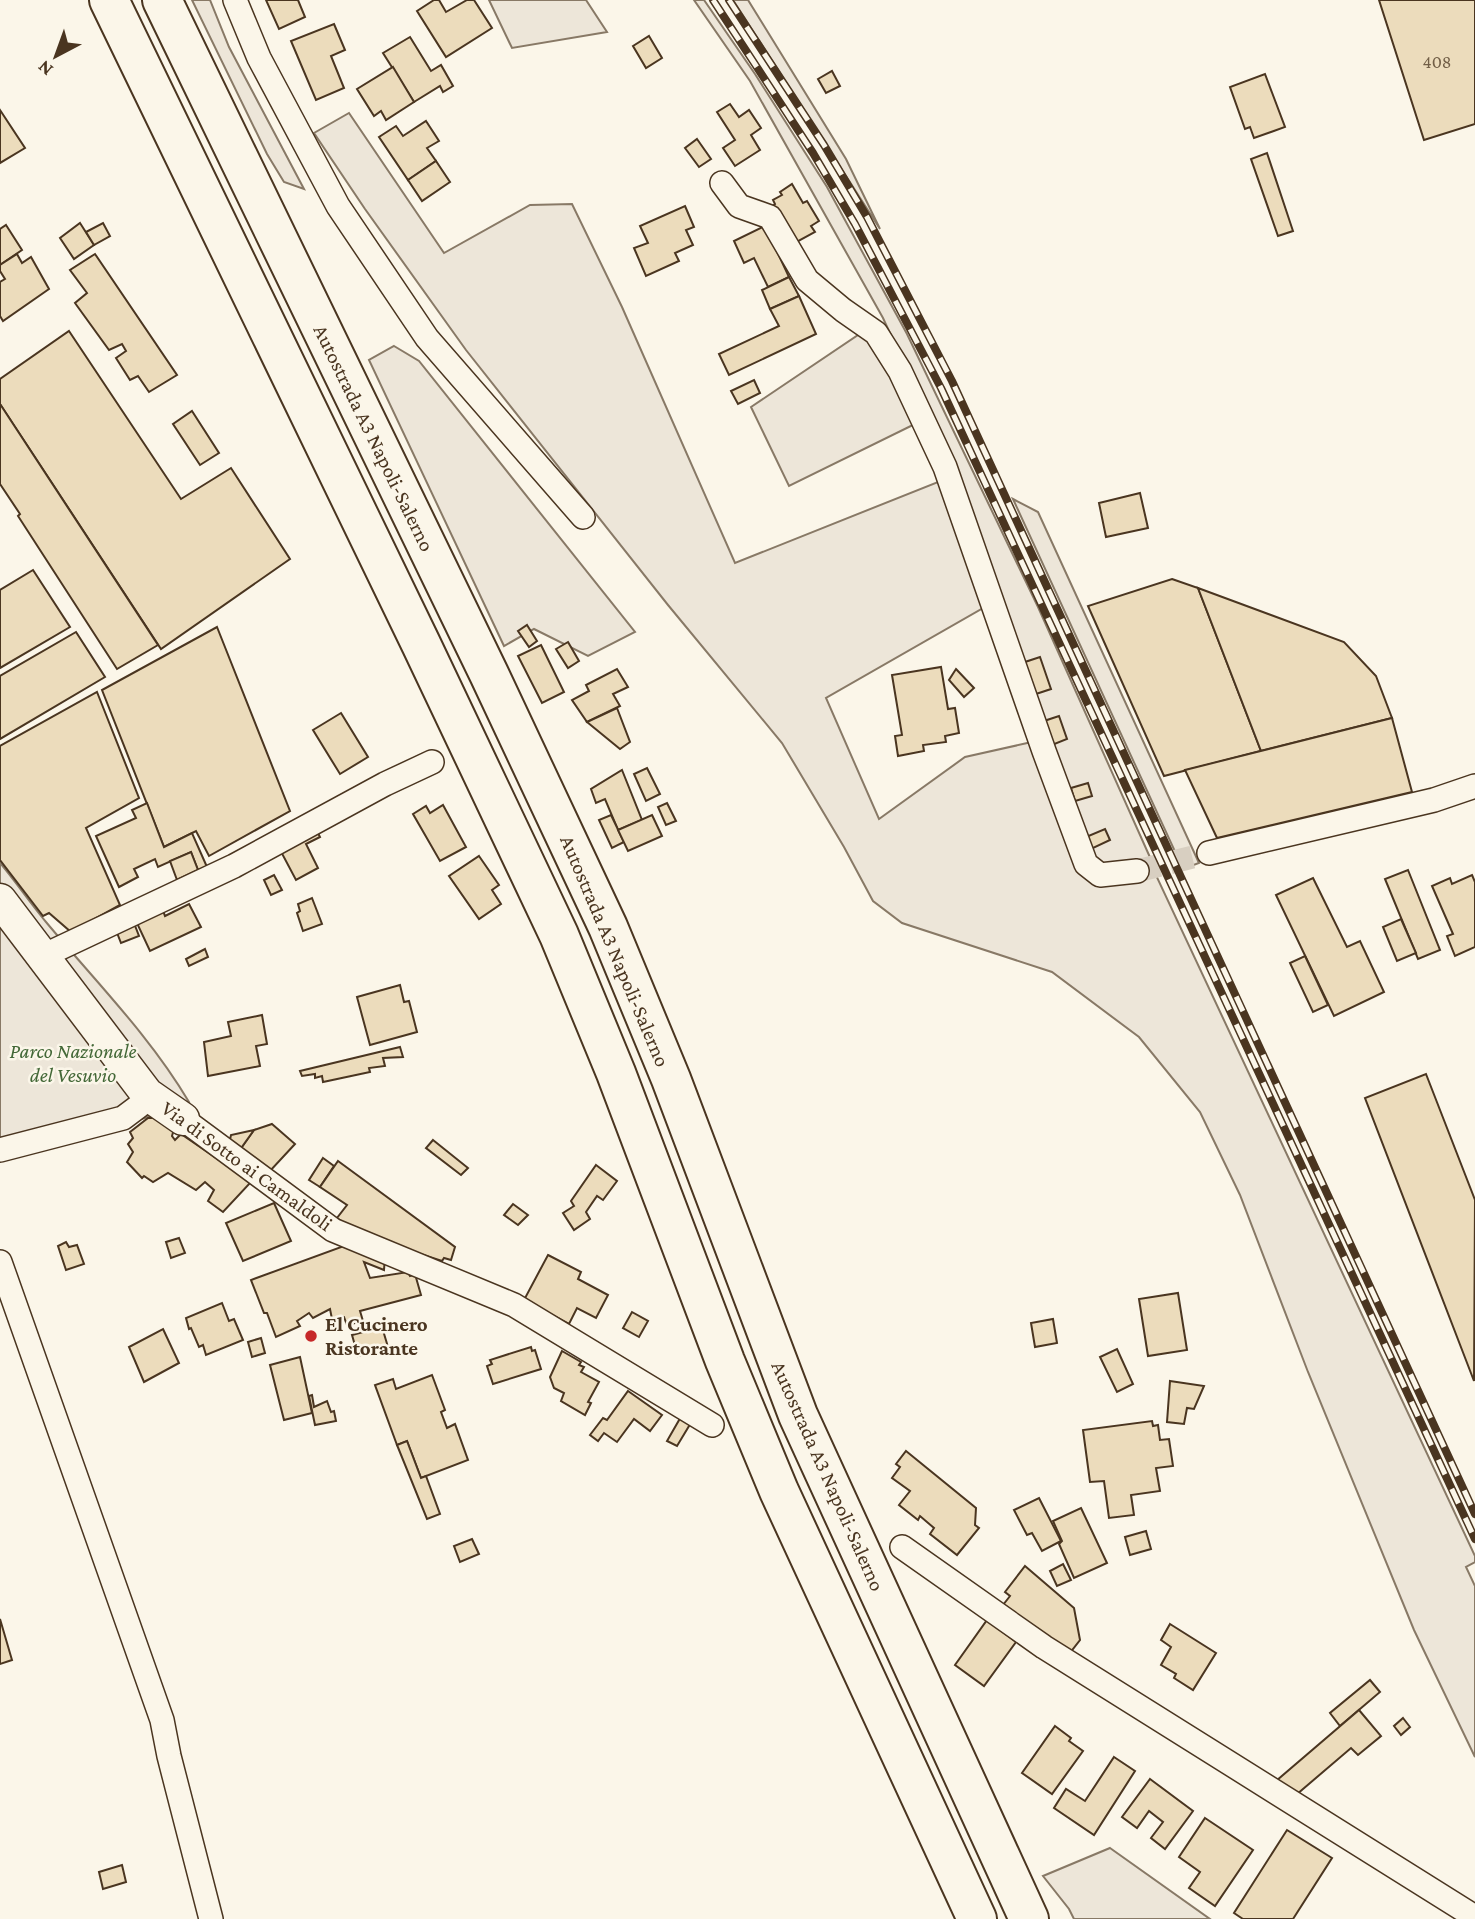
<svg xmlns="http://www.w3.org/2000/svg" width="1475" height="1919" font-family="'Crimson Pro',serif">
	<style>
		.green { fill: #ede6d9; stroke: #887966; stroke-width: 2 }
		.building { fill: #ecdcbc; stroke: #4a3520; stroke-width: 2 }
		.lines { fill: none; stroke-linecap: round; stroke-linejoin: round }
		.street-tunnel { stroke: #d8cfc1; stroke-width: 23; stroke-dasharray: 23 11; stroke-linecap: butt }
		.street-casing { stroke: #4a3520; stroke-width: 26 }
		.secondary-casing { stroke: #4a3520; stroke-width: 35 }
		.highway-casing { stroke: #4a3520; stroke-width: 42 }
		.street { stroke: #fbf6e9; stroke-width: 23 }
		.secondary { stroke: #fbf6e9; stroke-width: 32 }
		.highway { stroke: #fbf6e9; stroke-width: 38 }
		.rail-casing { stroke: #4a3520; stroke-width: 8 }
		.rail { stroke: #fbf6e9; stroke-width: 5; stroke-dasharray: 16; stroke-linecap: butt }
		.poi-dot { fill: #c62828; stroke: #fbf6e9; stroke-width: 2.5 }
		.labels { text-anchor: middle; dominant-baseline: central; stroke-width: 5; stroke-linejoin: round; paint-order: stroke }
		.number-label { font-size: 18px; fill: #725f47 }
		.street-label { font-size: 21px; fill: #4a3520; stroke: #fbf6e9 }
		.park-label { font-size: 21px; font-style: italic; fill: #436837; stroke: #fbf6e9 }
		.poi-label { font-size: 21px; font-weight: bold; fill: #4a3520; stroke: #fbf6e9; text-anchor: start }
	</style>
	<rect width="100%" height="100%" fill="#fbf6e9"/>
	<!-- green -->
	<g class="green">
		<path d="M192,0H210L229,47L304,189L284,182L267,154Z"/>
		<path d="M489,0H586L607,32L512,48Z"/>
		<path d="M694,0H704L755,74L827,187L907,334L1038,607L1153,864L1107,872L1090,860L951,465L883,318L750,81Z"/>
		<path d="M733,0H748L846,159L880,229Z"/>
		<path d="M349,113L444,253L530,205L572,204L622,307L735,563L943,480L990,604L826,698L879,819L965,757L1032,742L1108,880L1155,873L1475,1556V1562L1466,1567L1475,1586V1757L1414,1630L1308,1372L1240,1195L1200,1112L1139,1037L1052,972L902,923L873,901L844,847L782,743L668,605L466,350L365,209L314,133Z"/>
		<path d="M867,329L919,422L789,486L751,407Z"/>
		<path d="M394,346L419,361L635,632L588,656L534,629L504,646L369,360Z"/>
		<path d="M1013,499L1038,512L1199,863L1183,869Z"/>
		<path d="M0,863C16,882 30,903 46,922C96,982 150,1036 189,1102L145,1118L0,1155Z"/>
		<path d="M1110,1848L1210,1919H1074L1069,1909L1043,1876Z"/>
	</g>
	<!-- building -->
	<g class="building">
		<path d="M266,0H298L305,17L279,29Z"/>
		<path d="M434,0H439L446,12L467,0H474L492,28L446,57L417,11Z"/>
		<path d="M1379,0H1475V124L1424,140Z"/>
		<path d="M334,24L345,50L331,56L344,88L316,100L291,41Z"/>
		<path d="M649,36L662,58L646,68L633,46Z"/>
		<path d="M410,37L431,71L441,65L453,86L443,92L440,86L414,102L383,53Z"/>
		<path d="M393,67L414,102L386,120L381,111L374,116L357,89Z"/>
		<path d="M832,71L840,86L826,93L818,79Z"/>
		<path d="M1265,74L1285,127L1254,138L1250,127L1245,129L1230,87Z"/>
		<path d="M730,104L739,117L749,110L761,128L751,135L760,150L735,166L723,148L735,140L717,112Z"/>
		<path d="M0,110L25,148L0,163Z"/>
		<path d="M426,121L439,141L427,148L436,161L408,180L379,137L396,126L403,136Z"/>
		<path d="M697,139L711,159L699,167L685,148Z"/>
		<path d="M1267,153L1293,231L1278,236L1251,159Z"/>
		<path d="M436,161L450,182L422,201L408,180Z"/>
		<path d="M792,184L803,203L807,201L819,221L811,226L815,232L793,244L772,207L775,204L773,200L782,195L780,192Z"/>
		<path d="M685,206L694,227L686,230L693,245L675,253L679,261L646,276L634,248L648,243L640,226Z"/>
		<path d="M80,223L94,245L74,259L60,238Z"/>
		<path d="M103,223L110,236L94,245L86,232Z"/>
		<path d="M6,225L22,250L0,265V229Z"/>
		<path d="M765,226L789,277L768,287L754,258L744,263L734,241Z"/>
		<path d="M17,254L22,263L31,257L49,289L3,321L0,316V282L5,279L0,271V265Z"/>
		<path d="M95,254L177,375L149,392L138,376L130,380L116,358L126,351L122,344L109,350L75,303L87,293L70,270Z"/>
		<path d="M789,277L799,296L770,309L762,290Z"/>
		<path d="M799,296L816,334L729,375L719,354L779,326L770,309Z"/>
		<path d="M69,331L181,499L231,468L290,559L161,649L0,404V379Z"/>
		<path d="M754,380L760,393L738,404L731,391Z"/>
		<path d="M0,404L158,645L117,669L18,516L20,514L0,484Z"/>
		<path d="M192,411L219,453L200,465L173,424Z"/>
		<path d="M1140,493L1148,528L1106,537L1099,503Z"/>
		<path d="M33,570L70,627L0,668V590Z"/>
		<path d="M1172,579L1198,588L1261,751L1164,776L1088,606Z"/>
		<path d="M1198,588L1344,642L1376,676L1392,718L1261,751Z"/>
		<path d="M527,625L537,641L529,647L518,631Z"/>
		<path d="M217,627L290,811L209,856L196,831L164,847L102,690Z"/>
		<path d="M76,632L105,677L0,739V676Z"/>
		<path d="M568,642L579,661L568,668L556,649Z"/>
		<path d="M541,645L564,692L542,703L518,656Z"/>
		<path d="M1040,657L1051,689L1036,694L1025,662Z"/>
		<path d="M941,667L948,709L955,708L959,733L945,736L946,742L923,745L924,751L898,756L895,736L902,735L892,675Z"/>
		<path d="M617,669L628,687L613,694L620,706L587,722L572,700L589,691L586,685Z"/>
		<path d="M956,669L974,688L964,697L949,680Z"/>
		<path d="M97,692L139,798L86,828L120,905L71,932L49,913L43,916L0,860V746Z"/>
		<path d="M617,708L630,742L620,749L587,722Z"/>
		<path d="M341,713L368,757L340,774L313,730Z"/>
		<path d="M1059,716L1067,739L1052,745L1044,721Z"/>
		<path d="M1392,718L1412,792L1217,838L1185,770Z"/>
		<path d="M647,768L660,794L646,801L634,774Z"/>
		<path d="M622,770L642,820L618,830L605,799L596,803L591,789Z"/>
		<path d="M1088,783L1092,796L1075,801L1071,788Z"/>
		<path d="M147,803L164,847L192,833L207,867L198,870L191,852L158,867L155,859L134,869L138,877L119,887L96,836L136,818L132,810Z"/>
		<path d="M667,803L676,821L666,825L658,807Z"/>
		<path d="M443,805L466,847L440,861L413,814L426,806L430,813Z"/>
		<path d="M611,815L624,842L612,848L599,820Z"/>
		<path d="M652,815L662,836L628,851L618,830Z"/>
		<path d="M315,827L320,837L306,844L318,868L296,880L278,846Z"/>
		<path d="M1105,829L1110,840L1091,849L1086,837Z"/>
		<path d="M191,852L198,870L177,880L170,861Z"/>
		<path d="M479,856L499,885L492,890L501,904L479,919L449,876Z"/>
		<path d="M1408,870L1440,950L1418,959L1385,879Z"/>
		<path d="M274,875L282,890L271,895L264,880Z"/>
		<path d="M1472,875L1475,882V947L1455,956L1447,936L1453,934L1432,886L1450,878L1452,884Z"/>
		<path d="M1313,878L1347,947L1360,941L1384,992L1334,1016L1276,895Z"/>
		<path d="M312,898L322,924L303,931L297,913L300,911L298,904Z"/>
		<path d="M189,904L201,927L150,951L136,921L162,908L165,916Z"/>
		<path d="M132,918L139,936L121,943L114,925Z"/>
		<path d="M1401,919L1416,953L1397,961L1383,927Z"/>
		<path d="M205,949L208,957L189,966L186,959Z"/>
		<path d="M1305,956L1328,1005L1313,1012L1290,963Z"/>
		<path d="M400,985L404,1002L409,1001L417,1032L370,1045L357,997Z"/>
		<path d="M262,1015L267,1044L256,1046L260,1066L208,1076L204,1042L231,1036L228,1022Z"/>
		<path d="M400,1047L403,1057L383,1058L385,1066L369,1068L370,1072L323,1082L322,1076L315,1078V1074L302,1076L300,1071Z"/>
		<path d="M1426,1074L1475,1200L1474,1381L1365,1098Z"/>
		<path d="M148,1118H161L174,1129L172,1136L175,1140L181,1134L251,1182L223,1212L208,1201L214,1190L205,1182L196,1190L168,1173L153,1182L144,1176L142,1178L127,1162L133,1152L128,1144L133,1138L130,1132Z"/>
		<path d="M272,1124L295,1144L270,1171L239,1151L254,1130Z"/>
		<path d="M254,1130L239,1151L229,1144L231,1135Z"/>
		<path d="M433,1140L468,1168L461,1175L426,1148Z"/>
		<path d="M323,1158L334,1166L320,1187L309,1180Z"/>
		<path d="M338,1161L455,1247L451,1260L444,1258L442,1261L359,1234L337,1218L347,1205L320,1187Z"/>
		<path d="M596,1165L617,1181L603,1200L597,1196L586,1212L590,1219L574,1230L563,1213L574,1206L571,1201Z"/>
		<path d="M274,1203L291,1241L243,1261L226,1223Z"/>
		<path d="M513,1204L528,1215L518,1225L504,1215Z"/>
		<path d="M179,1238L185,1253L171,1258L166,1242Z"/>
		<path d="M66,1242L69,1247L77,1245L84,1264L66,1270L58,1246Z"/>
		<path d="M352,1243L385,1257L384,1270L364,1262L370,1278L408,1272L410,1276L415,1274L421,1295L360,1311L363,1321L347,1325L344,1317L332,1319L330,1309L313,1318L309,1313L297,1321L300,1326L276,1337L267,1313H264L251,1280Z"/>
		<path d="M548,1255L581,1272L578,1279L608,1295L596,1318L577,1308L569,1324L524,1300Z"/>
		<path d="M1178,1293L1187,1350L1148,1356L1139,1299Z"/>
		<path d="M222,1303L229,1321L234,1319L243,1340L206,1355L203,1345L199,1347L191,1328L189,1329L186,1318Z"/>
		<path d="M632,1312L648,1321L639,1337L623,1328Z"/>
		<path d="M1053,1319L1057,1343L1035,1347L1031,1323Z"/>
		<path d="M382,1327L388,1347L358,1356L352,1335Z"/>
		<path d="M163,1329L179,1363L144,1382L129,1347Z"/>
		<path d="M261,1338L265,1353L252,1357L248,1342Z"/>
		<path d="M531,1347L532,1351L535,1350L541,1369L493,1384L487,1366L492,1364L490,1360Z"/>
		<path d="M1117,1349L1133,1384L1117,1392L1100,1357Z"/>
		<path d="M562,1351L581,1362L579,1365L584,1367L581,1372L599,1382L588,1402L591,1403L585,1415L561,1401L564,1393L554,1388L550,1377Z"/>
		<path d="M300,1357L312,1413L284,1420L270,1365Z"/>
		<path d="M432,1375L445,1410L441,1412L447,1428L455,1424L468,1460L421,1478L407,1441L397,1445L375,1385L393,1379L396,1389Z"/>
		<path d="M1170,1381L1204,1386L1194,1409L1187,1408L1184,1424L1167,1422Z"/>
		<path d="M628,1391L662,1415L650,1431L634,1419L617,1442L604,1433L598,1441L590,1435L603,1418L607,1420Z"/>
		<path d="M312,1395L314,1407L327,1401L331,1412L334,1411L336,1421L315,1425L309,1396Z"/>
		<path d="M682,1415L692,1421L677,1446L667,1441Z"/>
		<path d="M1152,1421L1153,1426L1158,1425L1160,1440L1169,1439L1173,1466L1156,1468L1160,1491L1131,1495L1134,1515L1109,1518L1104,1481L1090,1482L1083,1430Z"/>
		<path d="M407,1441L421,1478L426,1476L440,1514L427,1519L397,1445Z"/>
		<path d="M906,1451L976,1508L975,1525L979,1528L957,1555L930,1534L934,1528L920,1516L918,1520L899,1505L910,1491L892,1478L900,1467L896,1464Z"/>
		<path d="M1039,1498L1061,1541L1042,1551L1032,1533L1027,1535L1014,1510Z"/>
		<path d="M1081,1508L1107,1563L1074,1578L1059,1544L1062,1541L1053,1521Z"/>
		<path d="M1146,1531L1151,1549L1130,1555L1125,1537Z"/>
		<path d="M472,1539L479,1554L460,1562L454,1546Z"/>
		<path d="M1063,1564L1071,1580L1057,1586L1050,1571Z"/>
		<path d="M1025,1566L1074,1608L1080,1640L1069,1654L1003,1605L1010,1596L1005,1592Z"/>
		<path d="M0,1619L12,1660L0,1664Z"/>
		<path d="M987,1620L1016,1642L984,1686L955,1665Z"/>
		<path d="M1170,1624L1216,1653L1193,1690L1174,1678L1176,1674L1161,1665L1171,1647L1161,1640Z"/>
		<path d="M1370,1680L1380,1692L1340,1726L1330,1713Z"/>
		<path d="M1359,1710L1381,1736L1358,1755L1351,1748L1296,1795L1276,1781Z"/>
		<path d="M1403,1718L1410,1727L1401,1735L1394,1726Z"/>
		<path d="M1055,1726L1071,1738L1069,1741L1083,1751L1052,1794L1022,1773Z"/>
		<path d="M1114,1757L1135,1771L1094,1835L1054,1808L1066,1789L1085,1801Z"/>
		<path d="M1150,1779L1193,1811L1165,1849L1151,1838L1163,1822L1149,1811L1137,1828L1122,1817Z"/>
		<path d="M1205,1818L1253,1850L1215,1906L1189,1888L1200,1872L1179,1857Z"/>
		<path d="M1287,1830L1332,1858L1293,1919H1243L1234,1913Z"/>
		<path d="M122,1865L126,1882L103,1889L99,1872Z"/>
	</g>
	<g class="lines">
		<!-- street-tunnel -->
		<path class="street-tunnel" d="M1137,871L1209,853"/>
		<defs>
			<g id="street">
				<path d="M235,0L259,58L338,206L427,338L583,517"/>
				<path d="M722,183L739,206L770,217L807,280L843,310L876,333L900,371L945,467L1044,751L1086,864L1100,875L1137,871"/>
				<path d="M1209,853L1434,800L1475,786"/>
				<path d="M43,956L234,866L385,784L432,762"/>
				<path d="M183,1119L333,1230L514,1305L712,1425"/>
				<path d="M0,1150L123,1118L139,1106L147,1094"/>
				<path d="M0,1262L162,1720L169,1756L211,1919"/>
				<path d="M902,1547L1044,1647L1475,1917"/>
			</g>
			<path id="secondary" d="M0,900L147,1094L183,1119"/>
			<g id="highway">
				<path d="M109,0L421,644L559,935L616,1073L725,1361L779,1491L977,1919"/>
				<path d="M162,0L489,674L608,927L671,1079L798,1415L1029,1919"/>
			</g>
		</defs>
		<!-- street casing -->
		<use href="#street" class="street-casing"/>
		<!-- secondary casing -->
		<use href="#secondary" class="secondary-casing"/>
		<!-- highway casing -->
		<use href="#highway" class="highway-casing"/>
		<!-- street -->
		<use href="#street" class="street"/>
		<!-- secondary -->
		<use href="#secondary" class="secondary"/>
		<!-- highway -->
		<use href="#highway" class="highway"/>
		<defs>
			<g id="rail">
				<path d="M713,0L813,153L855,224L941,388L1475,1539"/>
				<path d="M729,0L824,145L867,217L952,381L1475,1514"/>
			</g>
		</defs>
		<!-- rail casing -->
		<use href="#rail" class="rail-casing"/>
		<!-- rail -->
		<use href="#rail" class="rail"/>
	</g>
	<!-- markers -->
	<circle class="poi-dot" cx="311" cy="1336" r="7"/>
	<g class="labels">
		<!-- number labels -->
		<g class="number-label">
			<text x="1437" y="62">408</text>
		</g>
		<!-- street labels -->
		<g class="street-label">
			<text transform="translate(374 438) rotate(64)">Autostrada A3 Napoli-Salerno</text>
			<text transform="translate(615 951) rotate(67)">Autostrada A3 Napoli-Salerno</text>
			<text transform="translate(247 1166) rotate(36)">Via di Sotto ai Camaldoli</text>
			<text transform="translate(828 1476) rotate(66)">Autostrada A3 Napoli-Salerno</text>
		</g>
		<!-- park labels -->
		<g class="park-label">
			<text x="73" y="1051">Parco Nazionale<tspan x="73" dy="24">del Vesuvio</tspan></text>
		</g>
		<!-- poi labels -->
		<g class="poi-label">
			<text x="325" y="1324">El Cucinero<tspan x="325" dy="24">Ristorante</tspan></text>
		</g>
	</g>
	<!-- north arrow -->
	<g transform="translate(56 56) rotate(221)" stroke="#fbf6e9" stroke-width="5" paint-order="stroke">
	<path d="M0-5L12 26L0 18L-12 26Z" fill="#4a3520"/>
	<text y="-10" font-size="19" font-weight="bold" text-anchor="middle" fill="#4a3520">N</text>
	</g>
</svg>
